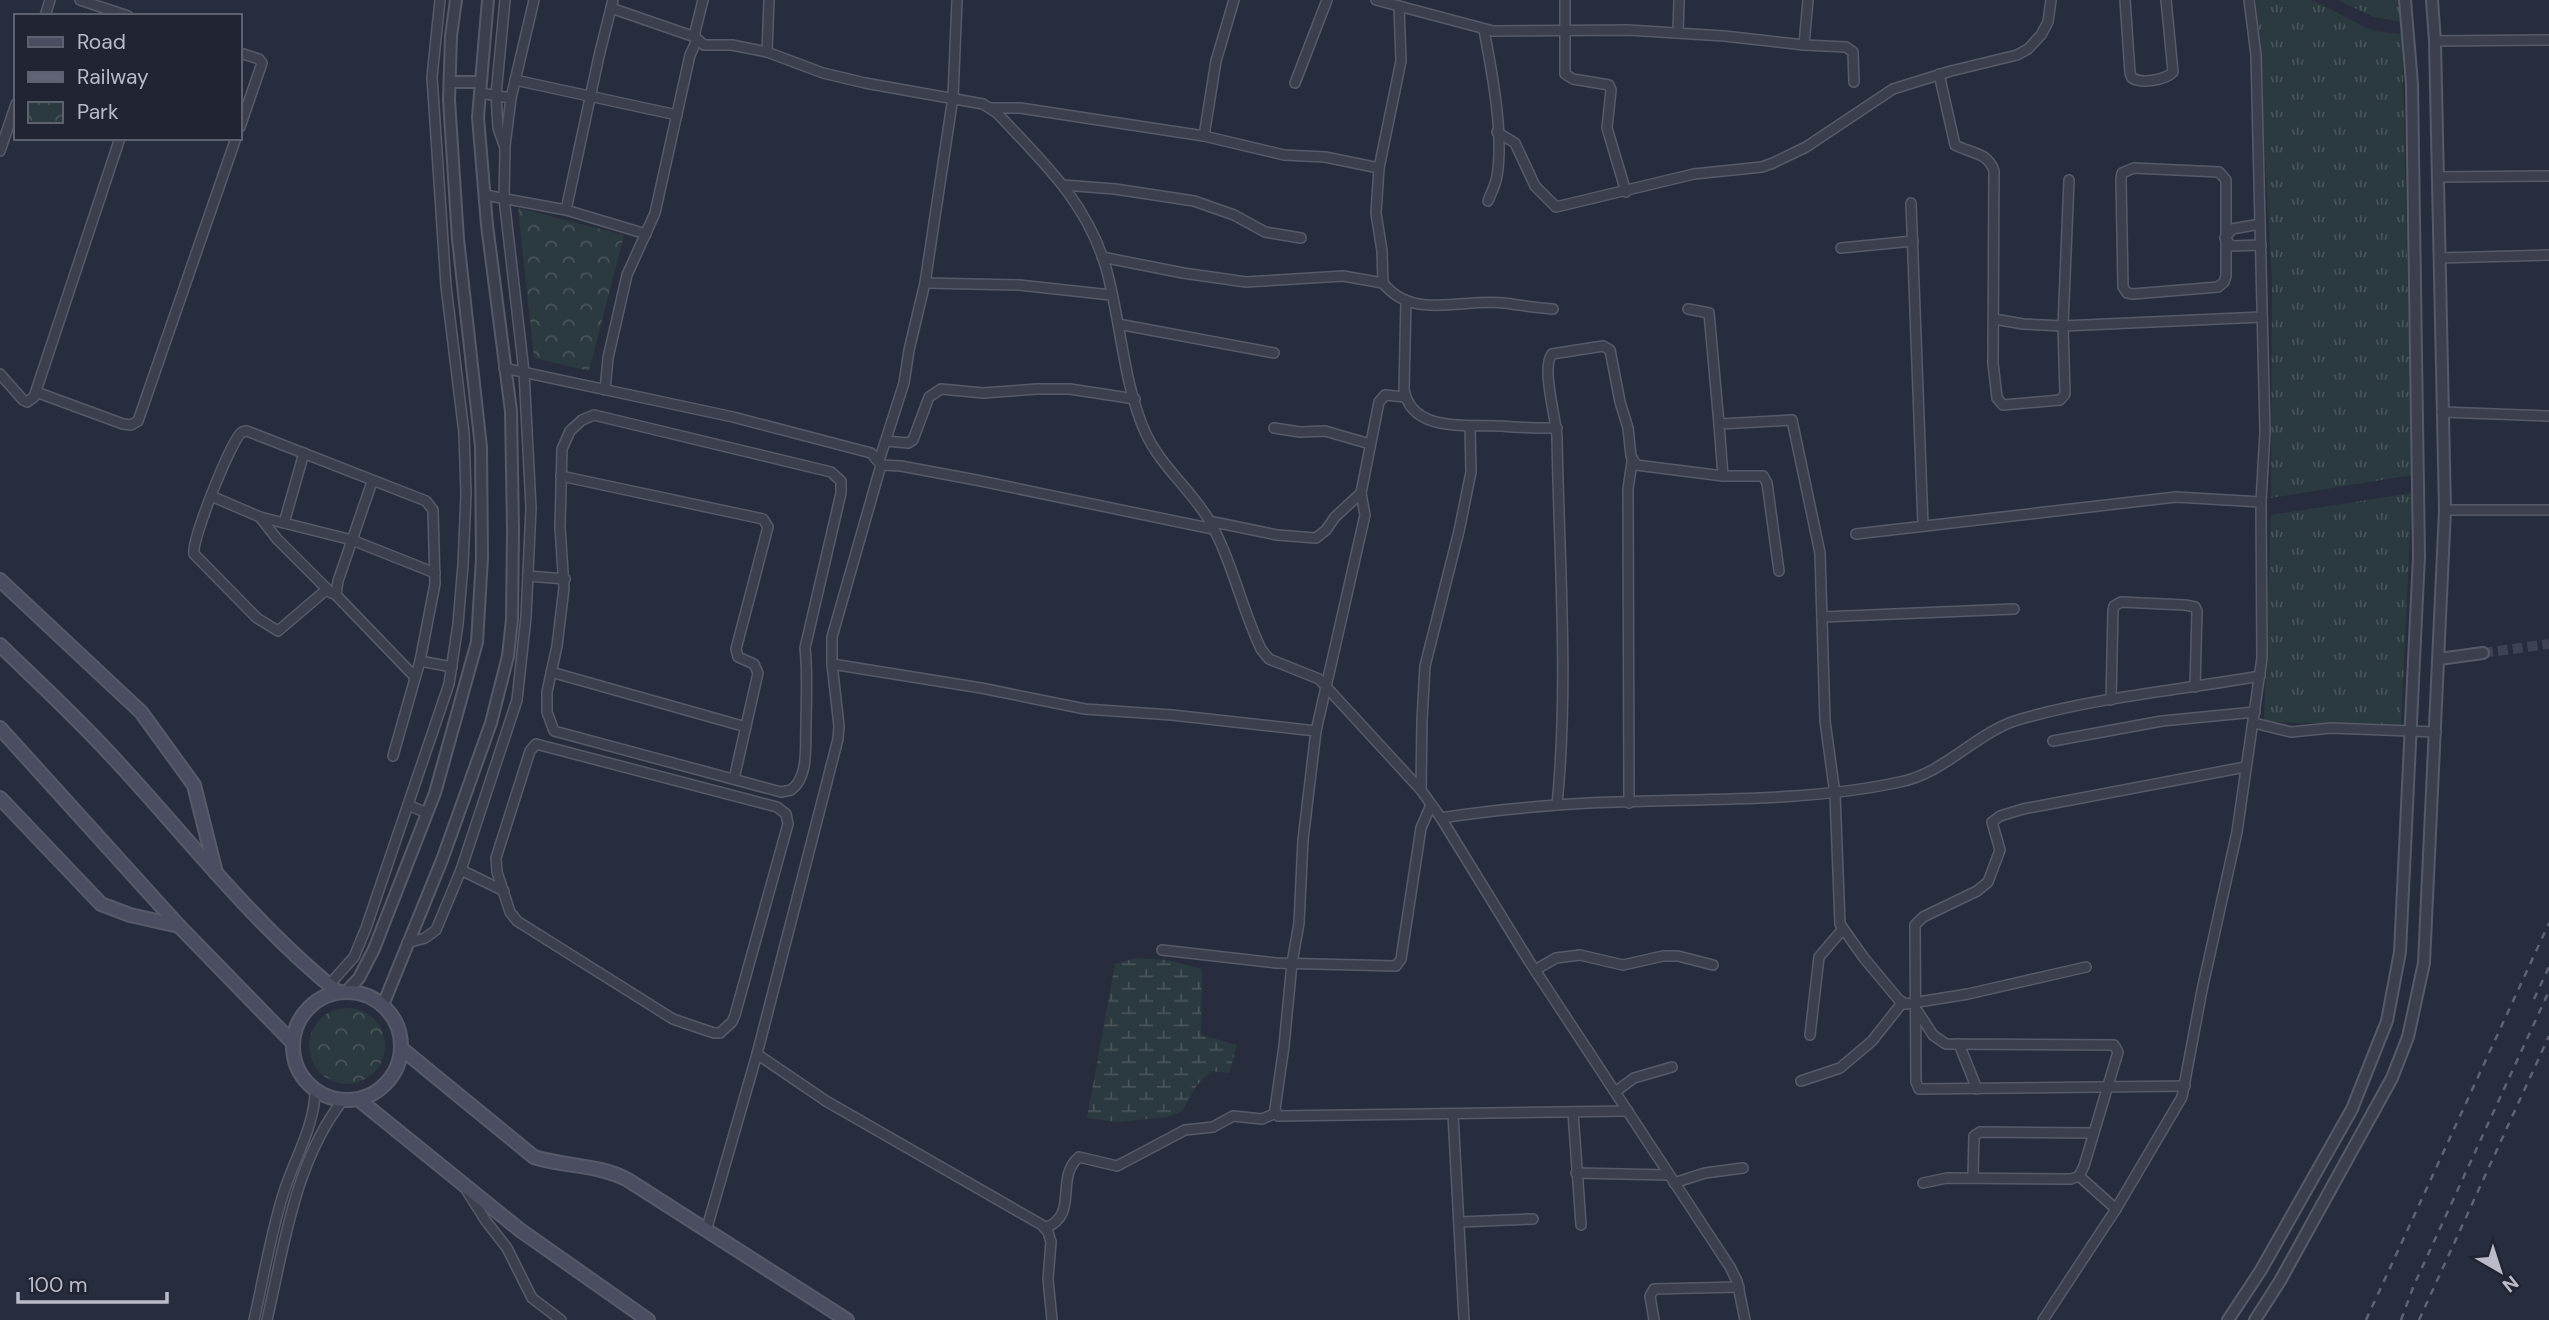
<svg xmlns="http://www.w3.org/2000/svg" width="2549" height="1320" font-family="'DM Sans',sans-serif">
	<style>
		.grass { fill: url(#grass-tufts) }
		.wetland { fill: url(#wetland-marsh) }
		.park { fill: url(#park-crowns) }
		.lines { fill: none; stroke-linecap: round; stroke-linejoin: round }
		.tertiary-tunnel { stroke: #3e4253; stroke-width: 10; stroke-dasharray: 10 5; stroke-linecap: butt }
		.minor-casing { stroke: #575b69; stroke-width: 12 }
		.tertiary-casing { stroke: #575b69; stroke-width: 14 }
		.secondary-casing { stroke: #575b69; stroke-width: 16 }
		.minor { stroke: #3c404e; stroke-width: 9 }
		.tertiary { stroke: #3c404e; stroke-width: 10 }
		.secondary { stroke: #4b4e60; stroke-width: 12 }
		.rail { stroke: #5f6374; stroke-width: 2.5; stroke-dasharray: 7 7; stroke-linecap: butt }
	</style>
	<defs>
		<pattern id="grass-tufts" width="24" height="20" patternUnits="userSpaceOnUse" patternTransform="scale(1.75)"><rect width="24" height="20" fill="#2b3a40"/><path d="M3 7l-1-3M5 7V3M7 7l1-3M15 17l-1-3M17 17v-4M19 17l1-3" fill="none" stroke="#48555a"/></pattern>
		<pattern id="wetland-marsh" width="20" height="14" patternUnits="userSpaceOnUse" patternTransform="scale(1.75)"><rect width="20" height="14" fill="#2b3a40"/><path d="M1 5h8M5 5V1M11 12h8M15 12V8" fill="none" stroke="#48555a"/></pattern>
		<pattern id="park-crowns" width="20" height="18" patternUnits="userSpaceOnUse" patternTransform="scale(1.75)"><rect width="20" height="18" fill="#2b3a40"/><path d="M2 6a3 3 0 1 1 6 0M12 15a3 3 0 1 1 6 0" fill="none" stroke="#48555a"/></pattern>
	</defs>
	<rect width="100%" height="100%" fill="#282d3e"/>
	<!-- grass -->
	<g class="grass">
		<path d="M2256,0H2312L2373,31L2402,34L2412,475L2271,498L2272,280Z"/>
		<path d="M2338,0H2399L2401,22L2374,17Z"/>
		<path d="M2412,493L2401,725L2264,722L2271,515Z"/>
	</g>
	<!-- wetland -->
	<path class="wetland" d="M1135,958L1167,960L1202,969L1201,1035L1237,1045L1229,1073L1211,1071L1197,1085L1182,1111L1167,1117L1118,1122L1087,1118L1115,964Z"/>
	<!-- park -->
	<g class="park">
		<path d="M518,208L624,235L589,371L534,358Z"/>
		<circle cx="347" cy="1046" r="38"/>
	</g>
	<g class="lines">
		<!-- tertiary-tunnel -->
		<path class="tertiary-tunnel" d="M2483,653L2549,644"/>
		<defs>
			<g id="minor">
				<path d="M80,0L128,16"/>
				<path d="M703,0L695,32V37L704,45H732L767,52L823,73L865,83L983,104L997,113C1042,161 1087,202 1106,268C1121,321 1123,384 1146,434C1161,466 1191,490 1209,520C1232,560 1241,607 1261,649L1269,659L1319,679L1421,790L1441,818L1529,961L1730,1267L1737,1281L1745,1320"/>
				<path d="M1376,0L1493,31L1628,30L1724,36L1804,45L1846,47L1853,52L1854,82"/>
				<path d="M1565,0V74L1573,79L1609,85L1611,90L1607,128L1626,192"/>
				<path d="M2125,0L2130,73L2132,78C2142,84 2165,80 2173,72L2166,0"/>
				<path d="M1399,6L1401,61L1379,168L1376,213L1382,251L1383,283C1413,321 1463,298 1504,303C1520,305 1536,308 1553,309"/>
				<path d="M611,8L695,37"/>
				<path d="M45,16L50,0"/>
				<path d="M1484,30C1492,72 1504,134 1497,176C1496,184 1491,193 1488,201"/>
				<path d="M1678,33L1679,0"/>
				<path d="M2435,41L2549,40"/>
				<path d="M1804,45L1808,0"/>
				<path d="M767,52L769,0"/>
				<path d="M240,53L259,59L262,63L240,127"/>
				<path d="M1939,74L1955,145C1970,153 1988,152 1994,171L1993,363L1997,398L2003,405L2060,400L2065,394L2063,326L2069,180"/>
				<path d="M515,80L677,115"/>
				<path d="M1295,83L1327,0"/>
				<path d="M480,93L511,98"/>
				<path d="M991,108H1020L1204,136L1284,155L1325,157L1379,168"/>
				<path d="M1497,132L1515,143L1535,186L1556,207L1694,174L1762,167L1773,163L1806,147L1893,89L1951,71L2017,55L2028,49L2041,35L2048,22L2051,0"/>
				<path d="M1204,136L1216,61L1234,0"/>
				<path d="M505,146L511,98L534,0"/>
				<path d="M0,151L16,104"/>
				<path d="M2134,168L2219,172L2226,180V276L2224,282L2218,287L2133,294L2127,293L2123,287L2121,179L2122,173Z"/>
				<path d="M2438,177L2549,176"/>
				<path d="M1063,185L1115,189L1194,201L1234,215L1265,232L1301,238"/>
				<path d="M485,195L566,210L646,234"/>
				<path d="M1911,203L1923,525"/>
				<path d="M566,210L599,56L613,0"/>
				<path d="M2260,224L2232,229L2225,238L2231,246L2261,245"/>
				<path d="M1841,248L1913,241"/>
				<path d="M1102,257L1183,273L1246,282L1343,276L1383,283"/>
				<path d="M2439,258L2549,255"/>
				<path d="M925,283L1019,285L1111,295"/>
				<path d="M1406,301L1404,389C1411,434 1470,424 1502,426C1520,428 1538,428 1557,428"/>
				<path d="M1688,309L1709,313L1719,424"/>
				<path d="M1994,319L2023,324L2063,326L2262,317"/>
				<path d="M1118,324L1274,353"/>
				<path d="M504,368L733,417L871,453L881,465L832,637V664L839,726L838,739L757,1054L706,1231"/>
				<path d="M0,374L23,400L27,402L34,397L120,138"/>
				<path d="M605,390L608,358L627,275L655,213L690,55L697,40"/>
				<path d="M36,392L123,424L131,425L138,421L236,138"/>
				<path d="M2442,412L2549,416"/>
				<path d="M594,415L831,472L841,481V493L805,648C808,675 806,700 806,727C805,746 809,777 791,790L781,792L554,731L547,712V692L557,646L564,588L560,527L562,449L570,431L582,420Z"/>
				<path d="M1274,428L1300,432L1325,431L1370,444"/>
				<path d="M886,441L908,443L913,440L929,397L941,389L983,393L1037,389H1070L1135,399"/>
				<path d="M879,461L904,383L909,350L925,283L953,97L957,0"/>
				<path d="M881,465L901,466L976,480L1213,529"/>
				<path d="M561,476L763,519L768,527L736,649L738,657L754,664L758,673L734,779"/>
				<path d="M1723,476L1719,424L1792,420L1820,553L1825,721L1835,794L1840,924L1864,958L1899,1000L1906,1004L1968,994L2086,967"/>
				<path d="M372,482L338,581L336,595L415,677"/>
				<path d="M211,496L260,517L352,540L435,573"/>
				<path d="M2445,510H2549"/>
				<path d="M260,517L277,539L331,593"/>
				<path d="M1209,521L1277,535L1316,538L1326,530L1335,517L1361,493"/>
				<path d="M284,523L304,453"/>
				<path d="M1856,534L2176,497L2261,502"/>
				<path d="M528,576L565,579"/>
				<path d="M326,590L278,631L257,618L194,554C191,541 231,440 242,432L247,431L426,501L433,510L435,584L420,661L393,756"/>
				<path d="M1822,617L2014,609"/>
				<path d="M420,661L452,667"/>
				<path d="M832,664L981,688L1085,709L1172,715L1316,731L1303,840L1299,923L1292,963L1284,1046L1275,1109L1278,1116L1628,1111"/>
				<path d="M551,672L746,727"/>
				<path d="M2111,700L2113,611L2114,606L2121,602L2185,605L2195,607L2197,611L2195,687"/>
				<path d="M2254,723L2291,732L2331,728L2436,732"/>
				<path d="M1316,731L1365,515L1361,493L1379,402L1385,395L1405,397"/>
				<path d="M2053,741L2162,721L2255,712"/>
				<path d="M536,744L777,807L786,814L788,824L735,1015L732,1022L720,1033H714L673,1019L517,921L510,912L497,872L496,858L530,751Z"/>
				<path d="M1421,790L1422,720L1425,666L1459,531L1471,472L1470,427"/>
				<path d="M1629,803L1628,489L1632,462"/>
				<path d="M408,805L427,813"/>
				<path d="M1557,805C1569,683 1559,559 1557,437C1556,417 1541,368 1552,354L1603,346L1610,350L1620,402L1628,428L1631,456L1636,465L1723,476H1763L1767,483L1779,571"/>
				<path d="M1441,818C1479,812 1518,808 1557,805C1671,796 1787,806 1900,782C1946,773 1977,731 2021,719C2098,697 2181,690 2260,676"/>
				<path d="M461,870L504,891"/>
				<path d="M407,943L425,938L436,930L461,870L517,700L526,617L531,508L524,372L504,198L505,148L498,128L496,95L505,0"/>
				<path d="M1162,950L1276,963L1396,966L1401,959L1421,828L1431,805"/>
				<path d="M1535,970L1556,958L1580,955L1623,965L1663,956H1678L1713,965"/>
				<path d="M329,985L354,957L366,928L449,684L458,624L463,565L466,494L464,433L446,286L432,77L440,0"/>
				<path d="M1918,1012L1933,1035L1946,1044L2114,1045L2118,1052L2084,1166L2079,1176L2071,1179L1947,1178L1923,1183"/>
				<path d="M1810,1035L1819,957L1843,929"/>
				<path d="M1959,1044L1977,1089"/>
				<path d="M757,1054L826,1101L1042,1225L1048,1232L1051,1242L1048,1279L1052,1320"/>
				<path d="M1801,1081L1840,1068L1872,1041L1902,1003"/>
				<path d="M2185,1086L1919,1089L1916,1082L1915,925L1923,917L1977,891L1988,882L2000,850L1992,822L2000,816L2023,809L2245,767"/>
				<path d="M1615,1092L1634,1078L1672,1067"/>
				<path d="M1573,1112L1581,1225"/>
				<path d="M1453,1114L1464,1320"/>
				<path d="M1576,1173L1668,1175"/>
				<path d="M2079,1176L2116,1209"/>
				<path d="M1973,1177L1974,1136L1980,1132L2093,1133"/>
				<path d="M1674,1183L1705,1173L1743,1168"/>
				<path d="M467,1191L486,1221L507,1248L532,1298L561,1320"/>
				<path d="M1459,1222L1533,1219"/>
				<path d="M1045,1228C1080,1215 1054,1178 1079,1157L1117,1166L1185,1130L1213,1127L1233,1116L1262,1119L1276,1113"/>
				<path d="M254,1320C263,1280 270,1238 282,1198C292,1162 315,1128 315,1090"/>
				<path d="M267,1320C284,1246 295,1161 343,1100"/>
				<path d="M1654,1320L1650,1296L1654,1289L1739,1287"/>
				<path d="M2043,1320L2116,1209L2182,1097L2202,990L2237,832L2262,658L2261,502L2265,432L2256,55L2249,0"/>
			</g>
			<g id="tertiary">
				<path d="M450,82H480"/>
				<path d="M2439,659L2483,653"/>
				<path d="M347,991L359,978L374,949L435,793L477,642L482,558L481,447L458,239L449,100L451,36L456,0"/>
				<path d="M383,1005L442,860L491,723L508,656L512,619L513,529L511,411L487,225L478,117L488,0"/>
				<path d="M2228,1320L2261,1270L2352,1109L2387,1021L2400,952L2419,556L2412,84L2405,0"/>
				<path d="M2255,1320L2280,1281L2392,1078L2408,1037L2424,963L2445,510L2435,41L2432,0"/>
			</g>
			<g id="secondary">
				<path d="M0,580L141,712L194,785L216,873"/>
				<path d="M0,645C37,681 75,716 110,754C185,834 252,923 338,992"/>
				<path d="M0,728L179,926L293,1043"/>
				<path d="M0,798L101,904L130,915L179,926"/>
				<circle cx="347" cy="1046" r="54"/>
				<path d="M402,1049L534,1157C566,1167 598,1164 628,1180L847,1320"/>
				<path d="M358,1099L520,1230L648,1320"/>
			</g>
		</defs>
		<!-- minor casing -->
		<use href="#minor" class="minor-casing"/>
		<!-- tertiary casing -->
		<use href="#tertiary" class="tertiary-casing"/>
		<!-- secondary casing -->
		<use href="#secondary" class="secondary-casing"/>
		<!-- minor -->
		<use href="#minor" class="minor"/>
		<!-- tertiary -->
		<use href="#tertiary" class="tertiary"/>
		<!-- secondary -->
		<use href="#secondary" class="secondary"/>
		<!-- rail -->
		<g class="rail">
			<path d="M2534,999L2549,967"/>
			<path d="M2366,1320L2549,923"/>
			<path d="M2401,1320L2414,1285L2549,991"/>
			<path d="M2419,1320L2549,1036"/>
		</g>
	</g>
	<!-- legend -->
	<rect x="14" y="14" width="228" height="126" fill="#212533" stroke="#5e616f" stroke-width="2"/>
	<rect x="28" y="37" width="35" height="10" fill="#4b4e60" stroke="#5e616f" stroke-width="2"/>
	<text x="77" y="49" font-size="21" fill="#b9bbc9">Road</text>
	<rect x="28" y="72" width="35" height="10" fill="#5f6374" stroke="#5e616f" stroke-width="2"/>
	<text x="77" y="84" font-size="21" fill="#b9bbc9">Railway</text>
	<rect x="28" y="102" width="35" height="21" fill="url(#park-crowns)" stroke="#5e616f" stroke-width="2"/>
	<text x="77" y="119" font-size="21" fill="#b9bbc9">Park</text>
	<!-- north arrow -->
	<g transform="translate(2500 1271) rotate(141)" stroke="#212533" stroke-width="5" paint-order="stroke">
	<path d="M0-5L12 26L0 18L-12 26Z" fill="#b9bbc9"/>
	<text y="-10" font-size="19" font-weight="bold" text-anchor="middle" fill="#b9bbc9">N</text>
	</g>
	<!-- scale -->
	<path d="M18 1292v10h149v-10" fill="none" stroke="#b9bbc9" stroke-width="3.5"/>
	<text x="28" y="1292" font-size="21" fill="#b9bbc9" stroke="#212533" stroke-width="5" paint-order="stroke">100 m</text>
</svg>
